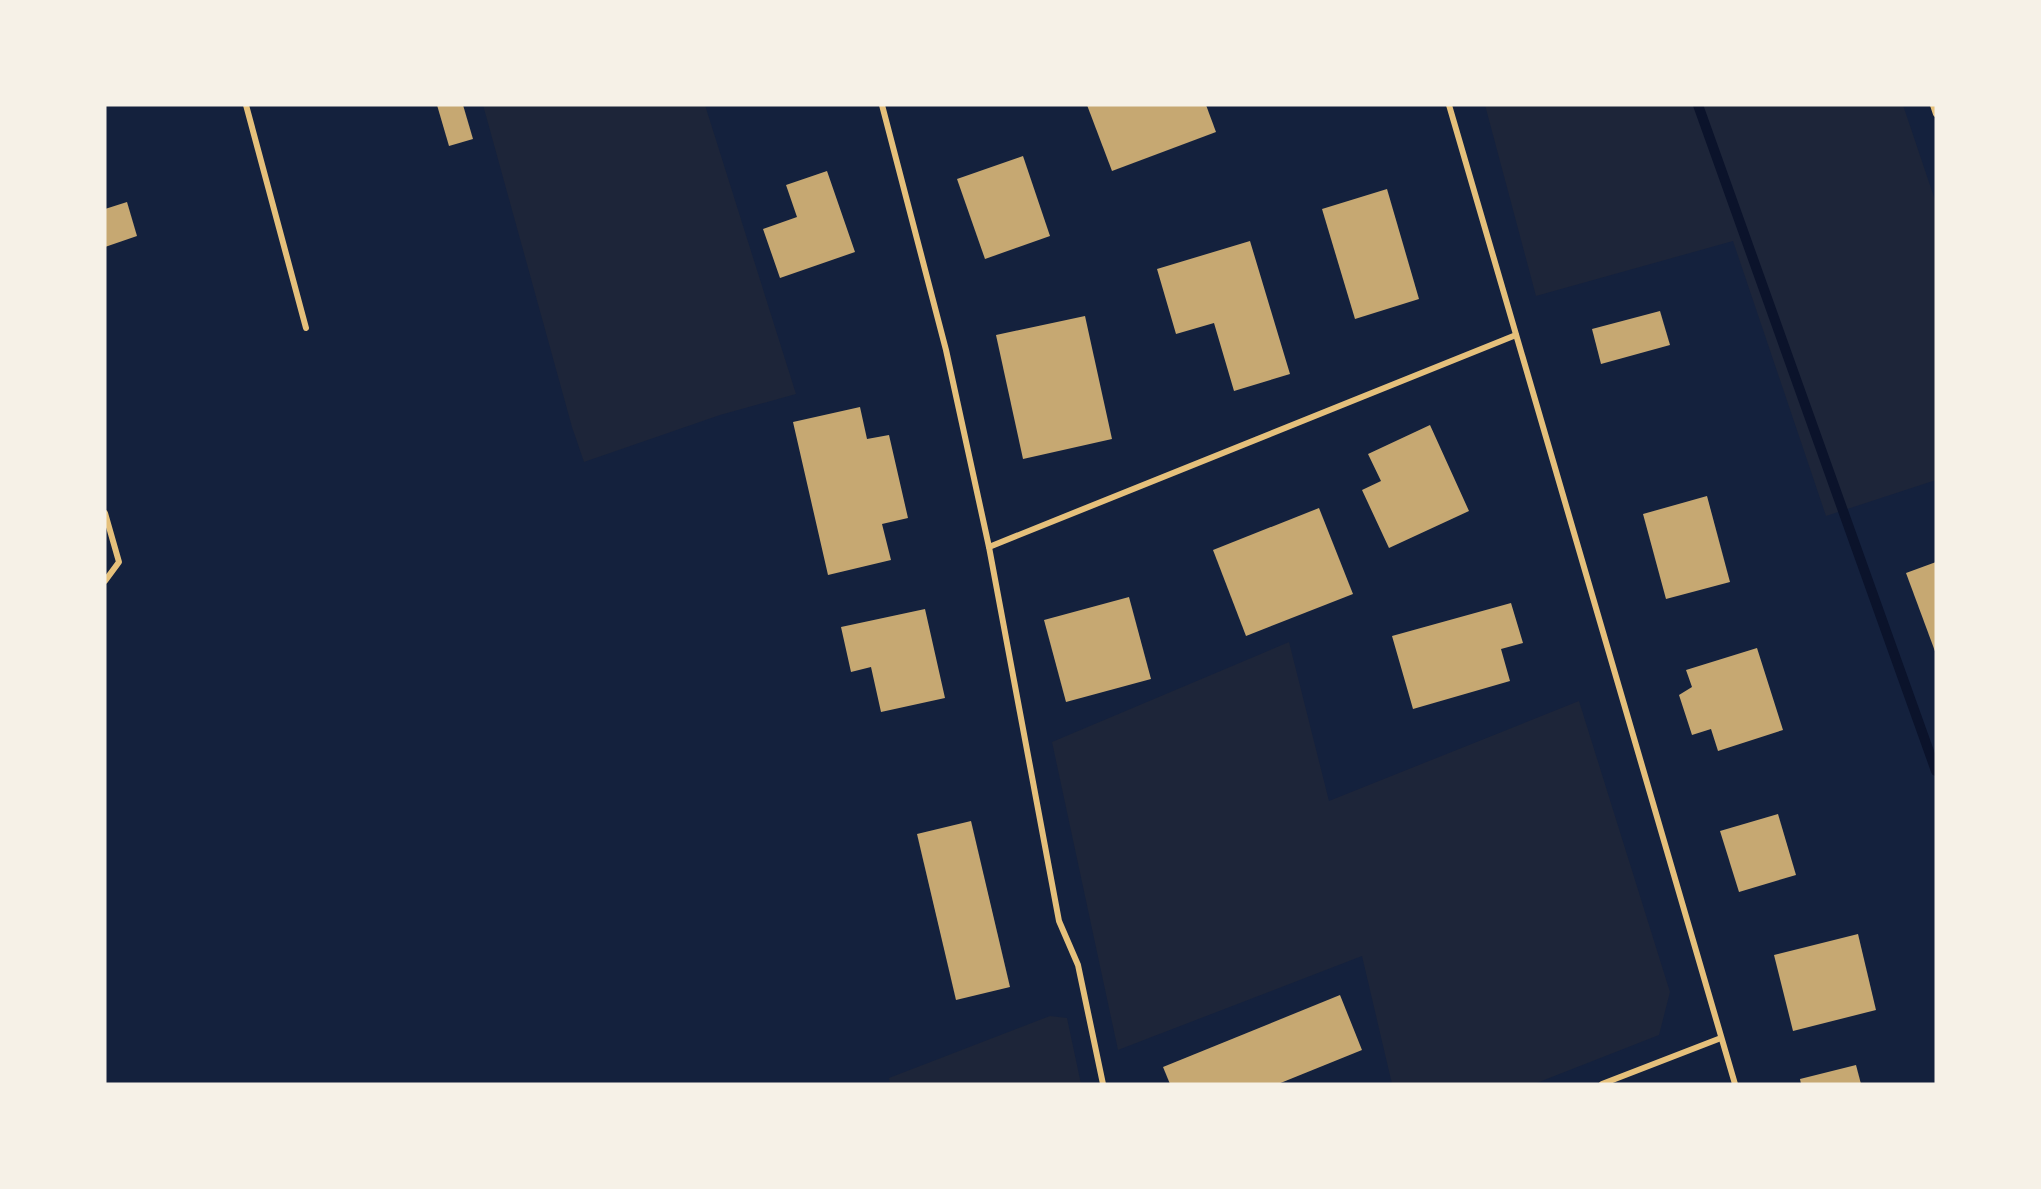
<svg xmlns="http://www.w3.org/2000/svg" width="2041" height="1189" font-family="'PT Sans',sans-serif">
	<style>
		.green { fill: #1d2539 }
		.lines { fill: none; stroke-linecap: round; stroke-linejoin: round }
		.stream { stroke: #0b132b; stroke-width: 10 }
		.building { fill: #c6a872 }
		.minor { stroke: #e5c07b; stroke-width: 6 }
	</style>
	<rect width="100%" height="100%" fill="#14213d"/>
	<!-- green -->
	<g class="green">
		<path d="M483,105H705L796,394L720,415L584,462L572,427Z"/>
		<path d="M1485,105H1903L1936,203V480L1826,516L1733,241L1536,296Z"/>
		<path d="M1289,642L1329,801L1579,701L1670,992L1659,1035L1534,1084H1392L1362,956L1118,1050L1052,742Z"/>
		<path d="M1050,1016L1067,1018L1081,1084H890L889,1078Z"/>
	</g>
	<g class="lines">
		<!-- stream -->
		<path class="stream" d="M1698,105L1936,771"/>
	</g>
	<!-- building -->
	<g class="building">
		<path d="M437,105H463L473,139L449,146Z"/>
		<path d="M1087,105H1206L1216,132L1112,171Z"/>
		<path d="M1023,156L1050,236L985,259L957,179Z"/>
		<path d="M827,171L855,252L780,278L763,229L797,217L786,185Z"/>
		<path d="M1387,189L1419,299L1355,319L1322,209Z"/>
		<path d="M127,202L137,236L105,247V209Z"/>
		<path d="M1250,241L1290,374L1234,391L1214,323L1176,334L1157,269Z"/>
		<path d="M1660,311L1670,345L1601,364L1592,329Z"/>
		<path d="M1085,316L1112,439L1023,459L996,335Z"/>
		<path d="M860,407L867,439L889,435L908,518L882,524L891,560L828,575L793,422Z"/>
		<path d="M1430,425L1469,511L1389,548L1362,490L1381,481L1368,454Z"/>
		<path d="M1707,496L1730,582L1666,599L1643,514Z"/>
		<path d="M1319,508L1353,594L1246,636L1213,550Z"/>
		<path d="M1936,562V654L1906,573Z"/>
		<path d="M1129,597L1151,679L1066,702L1044,620Z"/>
		<path d="M1511,603L1523,643L1501,649L1510,681L1413,709L1392,636Z"/>
		<path d="M925,609L945,698L881,712L871,667L851,672L841,627Z"/>
		<path d="M1757,648L1783,730L1718,751L1711,729L1692,735L1679,695L1692,687L1686,670Z"/>
		<path d="M1778,814L1796,875L1739,892L1720,831Z"/>
		<path d="M971,821L1010,987L956,1000L917,834Z"/>
		<path d="M1858,934L1876,1010L1793,1031L1774,955Z"/>
		<path d="M1340,995L1362,1050L1278,1084H1170L1163,1067Z"/>
		<path d="M1856,1065L1861,1084H1801L1800,1079Z"/>
	</g>
	<g class="lines">
		<!-- minor -->
		<g class="minor">
			<path d="M246,105L306,328"/>
			<path d="M882,105L946,350L989,547L1059,921L1078,965L1103,1084"/>
			<path d="M1449,105L1735,1084"/>
			<path d="M1933,105L1936,114"/>
			<path d="M105,513L119,562L105,581"/>
			<path d="M989,547L1516,335"/>
			<path d="M1602,1084L1721,1038"/>
		</g>
	</g>
	<!-- border -->
	<rect width="2041" height="1189" fill="none" stroke="#f6f1e7" stroke-width="213"/>
</svg>
